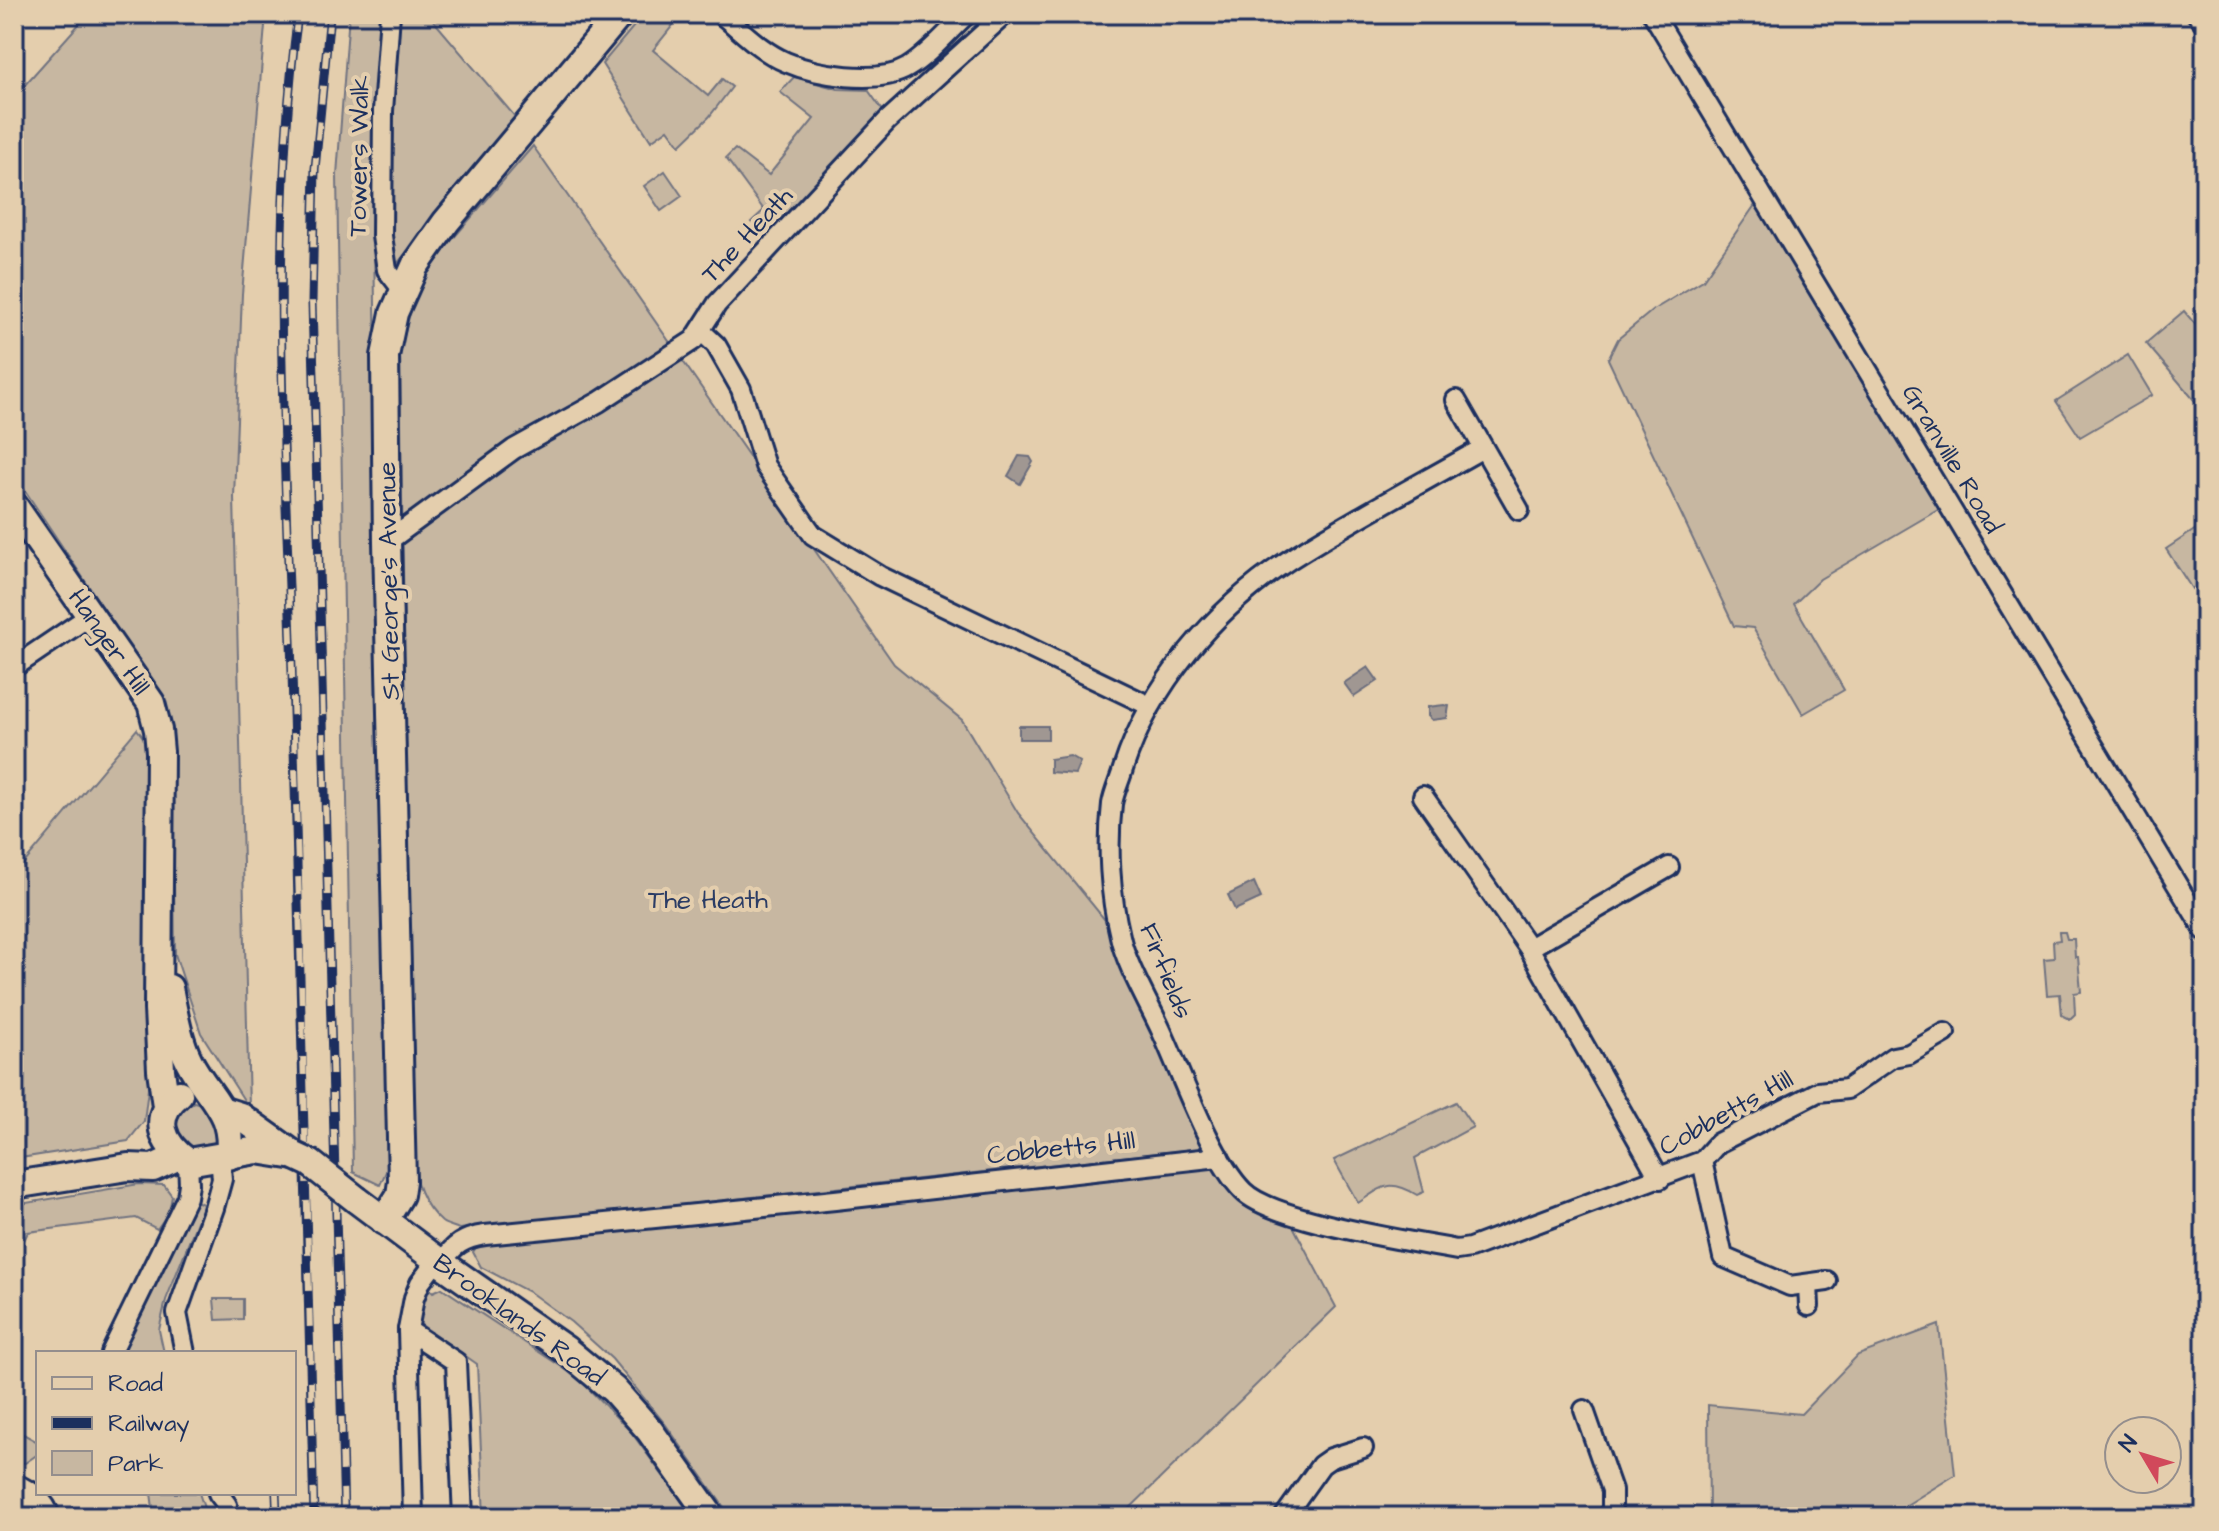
<svg xmlns="http://www.w3.org/2000/svg" width="2219" height="1531" font-family="'Architects Daughter',sans-serif">
	<style>
		.green { fill: #c7b7a1; stroke: #717380; stroke-width: 2 }
		.water { fill: #a09792; stroke: #6b6d7d; stroke-width: 2 }
		.lines { fill: none; stroke-linecap: round; stroke-linejoin: round }
		.street-casing { stroke: #1b2f5e; stroke-width: 24 }
		.secondary-casing { stroke: #1b2f5e; stroke-width: 32 }
		.street { stroke: #e4cead; stroke-width: 18 }
		.secondary { stroke: #e4cead; stroke-width: 26 }
		.rail-casing { stroke: #1b2f5e; stroke-width: 9 }
		.rail { stroke: #e4cead; stroke-width: 6; stroke-dasharray: 18; stroke-linecap: butt }
		.secondary-bridge-casing { stroke: #1b2f5e; stroke-width: 32; stroke-linecap: butt }
		.secondary-bridge { stroke: #e4cead; stroke-width: 26 }
		.labels { text-anchor: middle; dominant-baseline: central; stroke-width: 8; stroke-linejoin: round; paint-order: stroke }
		.street-label { font-size: 26px; fill: #1b2f5e; stroke: #e4cead }
		.park-label { font-size: 26px; fill: #2c3d65; stroke: #e4cead }
	</style>
	<rect width="100%" height="100%" fill="#e4cead"/>
	<filter id="ink" filterUnits="userSpaceOnUse"><feTurbulence type="fractalNoise" baseFrequency=".0125" numOctaves="2"/><feDisplacementMap in="SourceGraphic" scale="16" xChannelSelector="R" yChannelSelector="G"/><feConvolveMatrix kernelMatrix="1 2 1 2 8 2 1 2 1" color-interpolation-filters="sRGB"/></filter>
	<g filter="url(#ink)">
		<!-- green -->
		<g class="green">
			<path d="M88,14H266L242,294L234,497L249,1108L201,1033L175,954L172,738L168,716L131,650L14,474V97Z"/>
			<path d="M349,14H383L373,181L389,1165L380,1185L353,1172L337,175Z"/>
			<path d="M395,14H428L517,119L392,270Z"/>
			<path d="M644,14H682L653,50L708,96L722,79L732,87L709,117L680,145L668,129L651,141L602,64Z"/>
			<path d="M794,77L838,89L868,90L883,111L768,239L751,222L764,210L726,158L735,149L769,175L814,119L780,92Z"/>
			<path d="M533,146L894,664L962,720L1018,813L1105,920L1144,1015L1204,1148L459,1229C454,1226 447,1226 442,1222C421,1204 415,1181 411,1155L400,351L414,298L432,263Z"/>
			<path d="M665,171L682,196L661,211L644,186Z"/>
			<path d="M1766,189L1948,504L1820,579L1794,604L1844,690L1803,714L1753,628L1734,626L1608,359L1618,339L1653,310L1703,280Z"/>
			<path d="M2184,311L2205,336V413L2146,343Z"/>
			<path d="M2128,355L2152,395L2080,437L2056,401Z"/>
			<path d="M2205,523V581L2192,589L2166,549Z"/>
			<path d="M137,729L148,744L150,751L149,1081L144,1121L128,1141L14,1159V875Z"/>
			<path d="M2059,932H2065L2067,939H2074L2075,957H2078L2081,992L2074,993L2075,1014L2070,1019L2062,1015L2060,994L2047,995L2044,959L2054,958L2053,941L2060,940Z"/>
			<path d="M194,1102C211,1105 215,1122 221,1136L211,1148L195,1150C176,1135 166,1115 194,1102Z"/>
			<path d="M1456,1102L1473,1127L1415,1158L1424,1192L1417,1195C1388,1178 1383,1187 1358,1203L1334,1160Z"/>
			<path d="M1218,1162L1292,1224L1336,1307L1121,1517H731L666,1425L612,1359L571,1322L531,1293L481,1267L473,1252L477,1246L488,1244L985,1191Z"/>
			<path d="M139,1184L164,1185L172,1196L169,1212L157,1229L136,1218L28,1232L14,1262V1205Z"/>
			<path d="M194,1200L203,1204L202,1209L166,1300L159,1330L164,1353H117Z"/>
			<path d="M429,1288L433,1292L442,1288L577,1377L631,1432L693,1517H484L477,1364L420,1324L422,1304Z"/>
			<path d="M214,1299H243V1319L216,1320Z"/>
			<path d="M1939,1325L1955,1475L1887,1517H1709L1708,1405L1801,1414L1858,1355Z"/>
			<path d="M14,1429L38,1442V1454L25,1463L14,1461Z"/>
			<path d="M151,1493H199L207,1517H146L153,1508Z"/>
		</g>
		<!-- water -->
		<g class="water">
			<path d="M1019,456L1030,457L1033,462L1020,484L1008,476Z"/>
			<path d="M1368,667L1378,681L1354,697L1344,683Z"/>
			<path d="M1444,705L1449,706L1447,718L1432,720L1428,716V707Z"/>
			<rect x="1019" y="726" width="29" height="13"/>
			<path d="M1070,756L1080,762L1075,774L1050,772V759Z"/>
			<path d="M1254,882L1261,898L1235,910L1228,895Z"/>
		</g>
		<g class="lines">
			<defs>
				<g id="street">
					<path d="M390,14L383,111L382,236L387,270L404,292"/>
					<path d="M721,14C742,31 762,52 786,62C816,75 878,85 907,68C929,55 948,31 967,14"/>
					<path d="M1653,14L2205,931"/>
					<path d="M2197,14L2205,24"/>
					<path d="M702,332L716,345L741,389L765,466L813,535L880,576L1150,706"/>
					<path d="M1456,400L1519,510"/>
					<path d="M1483,448C1418,485 1351,520 1289,560C1215,608 1150,685 1123,769C1120,780 1114,792 1112,804C1107,846 1110,895 1120,936C1125,962 1149,1004 1161,1030C1181,1073 1211,1159 1243,1191C1272,1221 1410,1241 1457,1250L1470,1248L1702,1161L1718,1143L1818,1092L1847,1089L1893,1057L1909,1054L1945,1033"/>
					<path d="M387,542L514,449L599,402L694,340L717,304L887,121L1005,14"/>
					<path d="M14,667L91,615"/>
					<path d="M1423,796L1529,948L1660,1179"/>
					<path d="M1529,948L1669,867"/>
					<path d="M1702,1161L1723,1257L1790,1286L1827,1281"/>
					<path d="M441,1263C454,1245 463,1238 485,1235L835,1200L1219,1157"/>
					<path d="M1808,1284L1809,1306"/>
					<path d="M408,1330L456,1362L463,1517"/>
					<path d="M111,1353L187,1197L189,1184L188,1162"/>
					<path d="M185,1353L177,1313L214,1208L222,1179L220,1157"/>
					<path d="M1584,1410L1612,1490V1517"/>
					<path d="M14,1483C29,1490 46,1500 50,1517"/>
					<path d="M218,1493L227,1505"/>
					<path d="M25,1517L30,1501V1491"/>
					<path d="M413,1517L408,1330L414,1298L420,1283L437,1260"/>
					<path d="M1284,1517L1321,1465L1331,1458L1363,1448"/>
				</g>
				<g id="secondary">
					<path d="M14,506L151,703L158,730L160,752L158,1009L161,1070L166,1106"/>
					<path d="M169,988C174,1012 178,1039 189,1061C208,1098 235,1111 229,1156"/>
					<path d="M179,1094C151,1117 161,1143 188,1162L257,1150L295,1156"/>
					<path d="M224,1111L240,1116L289,1151"/>
					<path d="M14,1185L128,1167L153,1168L179,1156"/>
					<path d="M357,1200L441,1263L566,1350L614,1390L650,1431L711,1517"/>
					<path d="M384,1221L400,1195L402,1181L387,542L385,356L394,313L415,266L446,222L620,14"/>
				</g>
			</defs>
			<!-- street casing -->
			<use href="#street" class="street-casing"/>
			<!-- secondary casing -->
			<use href="#secondary" class="secondary-casing"/>
			<!-- street -->
			<use href="#street" class="street"/>
			<!-- secondary -->
			<use href="#secondary" class="secondary"/>
			<defs>
				<g id="rail">
					<path d="M298,14C269,232 285,452 292,671C301,953 308,1235 314,1517"/>
					<path d="M330,14L315,169L312,302L344,1517"/>
					<path d="M276,1493L277,1517"/>
				</g>
			</defs>
			<!-- rail casing -->
			<use href="#rail" class="rail-casing"/>
			<!-- rail -->
			<use href="#rail" class="rail"/>
			<defs>
				<path id="secondary-bridge" d="M295,1156L310,1163L357,1200"/>
			</defs>
			<!-- secondary-bridge casing -->
			<use href="#secondary-bridge" class="secondary-bridge-casing"/>
			<!-- secondary-bridge -->
			<use href="#secondary-bridge" class="secondary-bridge"/>
		</g>
	</g>
	<g class="labels">
		<!-- street labels -->
		<g class="street-label">
			<text transform="translate(359 156) rotate(-89)">Towers Walk</text>
			<text transform="translate(747 235) rotate(-47)">The Heath</text>
			<text transform="translate(1952 459) rotate(59)">Granville Road</text>
			<text transform="translate(389 581) rotate(-91)">St George’s Avenue</text>
			<text transform="translate(109 642) rotate(55)">Hanger Hill</text>
			<text transform="translate(1166 971) rotate(68)">Firfields</text>
			<text transform="translate(1726 1113) rotate(-29)">Cobbetts Hill</text>
			<text transform="translate(1061 1148) rotate(-6)">Cobbetts Hill</text>
			<text transform="translate(519 1320) rotate(36)">Brooklands Road</text>
		</g>
		<!-- park labels -->
		<g class="park-label">
			<text x="708" y="900">The Heath</text>
		</g>
	</g>
	<!-- margin -->
	<rect width="2219" height="1531" fill="none" stroke="#e4cead" stroke-width="48"/>
	<rect x="24" y="24" width="2171" height="1483" fill="none" stroke="#1b2f5e" stroke-width="3" filter="url(#ink)"/>
	<!-- legend -->
	<rect x="36" y="1351" width="260" height="144" fill="#e4cead" stroke="#948e8d" stroke-width="2"/>
	<rect x="52" y="1377" width="40" height="12" fill="#e4cead" stroke="#948e8d" stroke-width="2"/>
	<text x="108" y="1391" font-size="24" fill="#1b2f5e">Road</text>
	<rect x="52" y="1417" width="40" height="12" fill="#1b2f5e" stroke="#948e8d" stroke-width="2"/>
	<text x="108" y="1431" font-size="24" fill="#1b2f5e">Railway</text>
	<rect x="52" y="1451" width="40" height="24" fill="#c7b7a1" stroke="#948e8d" stroke-width="2"/>
	<text x="108" y="1471" font-size="24" fill="#1b2f5e">Park</text>
	<!-- north arrow -->
	<g transform="translate(2143 1455) rotate(308)"><circle r="38" fill="#e4cead" stroke="#948e8d" stroke-width="2"/>
	<path d="M0-6L14 30L0 20L-14 30Z" fill="#d1495b"/>
	<text y="-12" font-size="22" font-weight="bold" text-anchor="middle" fill="#1b2f5e">N</text>
	</g>
</svg>
